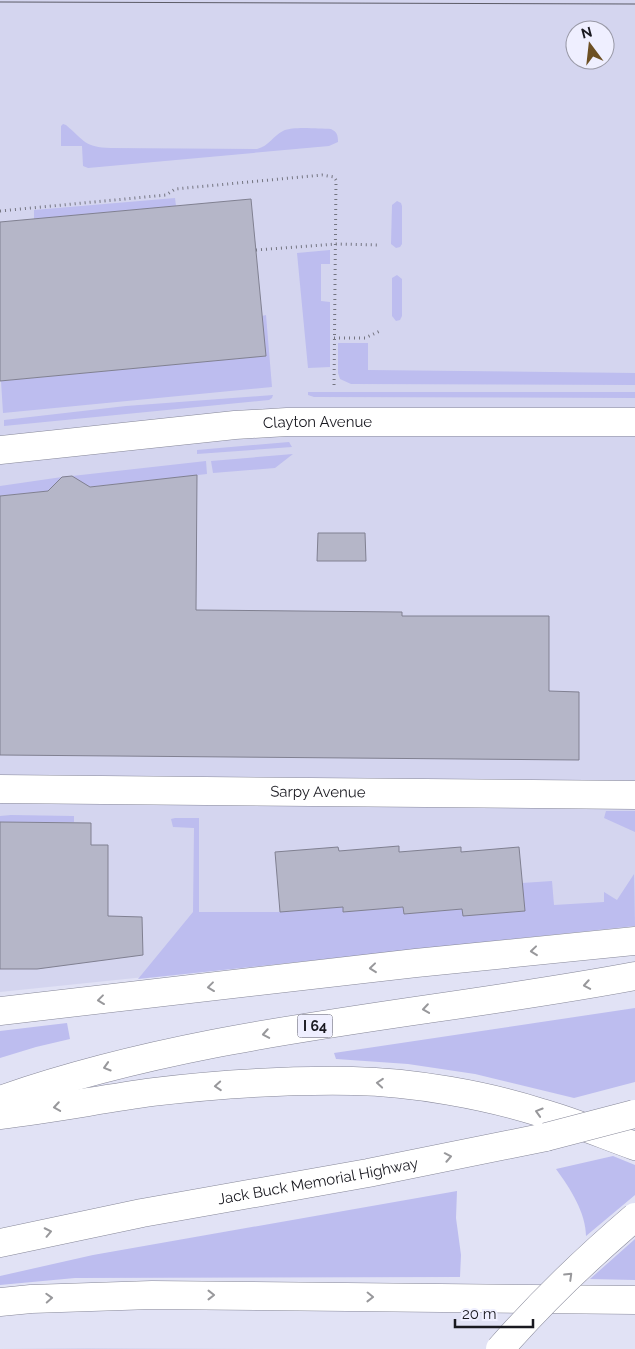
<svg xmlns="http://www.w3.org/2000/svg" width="635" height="1349" font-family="Raleway,sans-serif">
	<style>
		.built { fill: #d4d5ef; fill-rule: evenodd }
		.green { fill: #bdbdef }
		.building { fill: #b5b6c8; stroke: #808091 }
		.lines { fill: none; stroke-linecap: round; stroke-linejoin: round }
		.minor-casing { stroke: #868798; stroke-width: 29 }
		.highway-casing { stroke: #868798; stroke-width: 29 }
		.path { stroke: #747581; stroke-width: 3; stroke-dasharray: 1 4; stroke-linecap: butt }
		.minor { stroke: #fff; stroke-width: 28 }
		.highway { stroke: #fff; stroke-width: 28 }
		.tram { stroke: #5c5c67; stroke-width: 1 }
		.highway-bridge-casing { stroke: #868798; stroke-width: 29; stroke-linecap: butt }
		.highway-bridge { stroke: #fff; stroke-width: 28 }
		.oneway { stroke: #98989b }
		.labels { text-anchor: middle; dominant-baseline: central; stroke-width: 4; stroke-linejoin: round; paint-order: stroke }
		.shield { fill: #efefff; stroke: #595963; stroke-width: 1 }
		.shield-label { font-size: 14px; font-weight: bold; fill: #191920 }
		.street-label { font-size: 15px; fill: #191920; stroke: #efefff }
	</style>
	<rect width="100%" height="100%" fill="#e1e2f5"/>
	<!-- built -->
	<g class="built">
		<path d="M0,0H635V926L0,992ZM575,30H605V60H575Z"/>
		<path d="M87,1348L258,1349H0Z"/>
	</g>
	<!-- green -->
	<g class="green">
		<path d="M63,124L66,125C85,141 84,147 111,148L257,149C269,146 273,136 283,131C294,126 318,129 331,129C337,132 338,135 338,142L329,146L88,168L83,166L82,146H61V126Z"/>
		<path d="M175,198L176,206L34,219V210Z"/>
		<path d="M397,201L401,203L402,206V244L400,247L396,248L391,244L392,205Z"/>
		<path d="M330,250V264H321V301L330,302V367L308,368L297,253Z"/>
		<path d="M397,275L402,279V316L400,320L396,321L392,316V278Z"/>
		<path d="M266,315L272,387L3,413L1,381L265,356L262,316Z"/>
		<path d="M338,343H368V370L635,373V385L351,384L340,379L338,373Z"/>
		<path d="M308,392H635V398L314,397L308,395Z"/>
		<path d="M273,395L272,398L269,400L4,426V420L126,406Z"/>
		<path d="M289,442L292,447L197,454V450Z"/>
		<path d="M293,454L275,468L213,473L211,461Z"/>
		<path d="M206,461L207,474L78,488L77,479L72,476Z"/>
		<path d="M62,477L59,490L0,496V486Z"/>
		<path d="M606,811H635V832L604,818Z"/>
		<path d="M11,815L74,816V822H0V816Z"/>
		<path d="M175,818H199V912H280L343,907L344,912L403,907L404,914L462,909L463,916L524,911L522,883L552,881L554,905L604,902V892L617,900L634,874L635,926L138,979L193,912L194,828L173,827L171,819Z"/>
		<path d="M635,1008V1082L574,1098L475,1074L408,1064L336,1059L334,1053Z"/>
		<path d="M67,1023L70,1039L36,1047L0,1058V1031Z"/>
		<path d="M613,1156L635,1165V1195L586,1236C586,1213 570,1188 556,1169Z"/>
		<path d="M457,1191L456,1218L461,1255L460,1277L75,1278L0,1285V1276L93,1255Z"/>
		<path d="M635,1239V1280L590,1279Z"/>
	</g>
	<!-- building -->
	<g class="building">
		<path d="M251,199L266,356L0,381V222Z"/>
		<path d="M197,475L196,610L402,612V616H549V691L579,692V760L0,755V496L48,491L62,477L72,476L90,487Z"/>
		<path d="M318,533H365L366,561H317Z"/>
		<path d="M0,822L91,823V845H108V916L142,917L143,955L37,969H0Z"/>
		<path d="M399,846V852L461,847V852L519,847L525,911L463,916L462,909L404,914L403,907L343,912V907L280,912L275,852L338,847L339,851Z"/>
	</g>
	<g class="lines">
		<defs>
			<g id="minor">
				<path id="s1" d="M0,450L235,425L287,422H635"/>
				<path id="s2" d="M0,789L635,795"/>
			</g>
			<g id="highway">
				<path d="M0,1011L416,963L635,941"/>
				<path d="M0,1100C205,1028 423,1016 635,976"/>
				<path d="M0,1115C51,1109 102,1099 153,1092C219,1084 286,1080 353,1081C412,1082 486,1095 542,1113C574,1122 604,1135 635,1146"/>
				<path id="s3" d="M0,1243L142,1213L368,1173L546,1137"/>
				<path d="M0,1302L31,1299L152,1295L635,1300"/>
			</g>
		</defs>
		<!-- minor casing -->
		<use href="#minor" class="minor-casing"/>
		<!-- highway casing -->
		<use href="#highway" class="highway-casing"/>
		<!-- path -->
		<g class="path">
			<path d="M0,211L166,195L175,189L322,175L334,177L336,180L334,388"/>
			<path d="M256,250L336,244L379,245"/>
			<path d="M334,338H365L380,331"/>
		</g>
		<!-- minor -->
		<use href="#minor" class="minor"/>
		<!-- highway -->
		<use href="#highway" class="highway"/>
		<!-- tram -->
		<path class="tram" d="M0,2L635,4"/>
		<defs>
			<g id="highway-bridge">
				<path d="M546,1137L634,1114"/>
				<path d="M500,1349C542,1301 587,1258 635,1217"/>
			</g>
		</defs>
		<!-- highway-bridge casing -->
		<use href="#highway-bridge" class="highway-bridge-casing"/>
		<!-- highway-bridge -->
		<use href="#highway-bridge" class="highway-bridge"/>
	</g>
	<!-- one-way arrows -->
	<defs><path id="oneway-chevron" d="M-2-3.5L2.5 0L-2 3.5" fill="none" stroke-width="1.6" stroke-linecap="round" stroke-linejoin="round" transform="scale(1.25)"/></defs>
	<g class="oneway">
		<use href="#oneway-chevron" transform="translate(534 951) rotate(174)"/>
		<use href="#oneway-chevron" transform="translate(373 968) rotate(174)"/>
		<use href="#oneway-chevron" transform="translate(587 985) rotate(170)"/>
		<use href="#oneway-chevron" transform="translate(211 987) rotate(173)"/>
		<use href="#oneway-chevron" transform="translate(101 1000) rotate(173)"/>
		<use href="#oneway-chevron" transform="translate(426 1009) rotate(172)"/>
		<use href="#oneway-chevron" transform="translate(266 1034) rotate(170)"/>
		<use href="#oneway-chevron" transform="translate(107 1067) rotate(163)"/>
		<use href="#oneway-chevron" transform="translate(380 1083) rotate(-175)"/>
		<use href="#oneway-chevron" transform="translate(218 1086) rotate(176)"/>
		<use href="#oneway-chevron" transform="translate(57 1107) rotate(171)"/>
		<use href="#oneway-chevron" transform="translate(539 1112) rotate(-163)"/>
		<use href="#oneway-chevron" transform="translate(448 1157) rotate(-11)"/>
		<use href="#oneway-chevron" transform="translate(48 1232) rotate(-12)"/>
		<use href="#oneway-chevron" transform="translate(569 1276) rotate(-44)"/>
		<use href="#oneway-chevron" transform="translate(211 1295)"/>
		<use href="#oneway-chevron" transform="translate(370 1297) rotate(1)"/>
		<use href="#oneway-chevron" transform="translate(49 1298) rotate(-3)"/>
	</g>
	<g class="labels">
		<!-- shield labels -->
		<rect class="shield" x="297.5" y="1014.5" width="35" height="23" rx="4"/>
		<g class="shield-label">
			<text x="315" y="1026">I 64</text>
		</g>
		<!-- street labels -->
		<g class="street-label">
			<text stroke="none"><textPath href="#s1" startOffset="319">Clayton Avenue</textPath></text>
			<text stroke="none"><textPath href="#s2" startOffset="318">Sarpy Avenue</textPath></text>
			<text stroke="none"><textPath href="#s3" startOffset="324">Jack Buck Memorial Highway</textPath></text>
		</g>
	</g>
	<!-- north arrow -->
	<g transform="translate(590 45) rotate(345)"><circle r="24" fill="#efefff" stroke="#9999a6"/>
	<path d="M0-4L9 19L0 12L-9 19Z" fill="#6d5024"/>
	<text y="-8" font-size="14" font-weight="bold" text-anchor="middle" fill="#191920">N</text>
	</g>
	<!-- scale -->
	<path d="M455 1319v8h78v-8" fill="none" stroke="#191920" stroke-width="2.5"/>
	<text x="462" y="1319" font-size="15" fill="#191920" stroke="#efefff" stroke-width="4" paint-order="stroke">20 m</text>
</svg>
